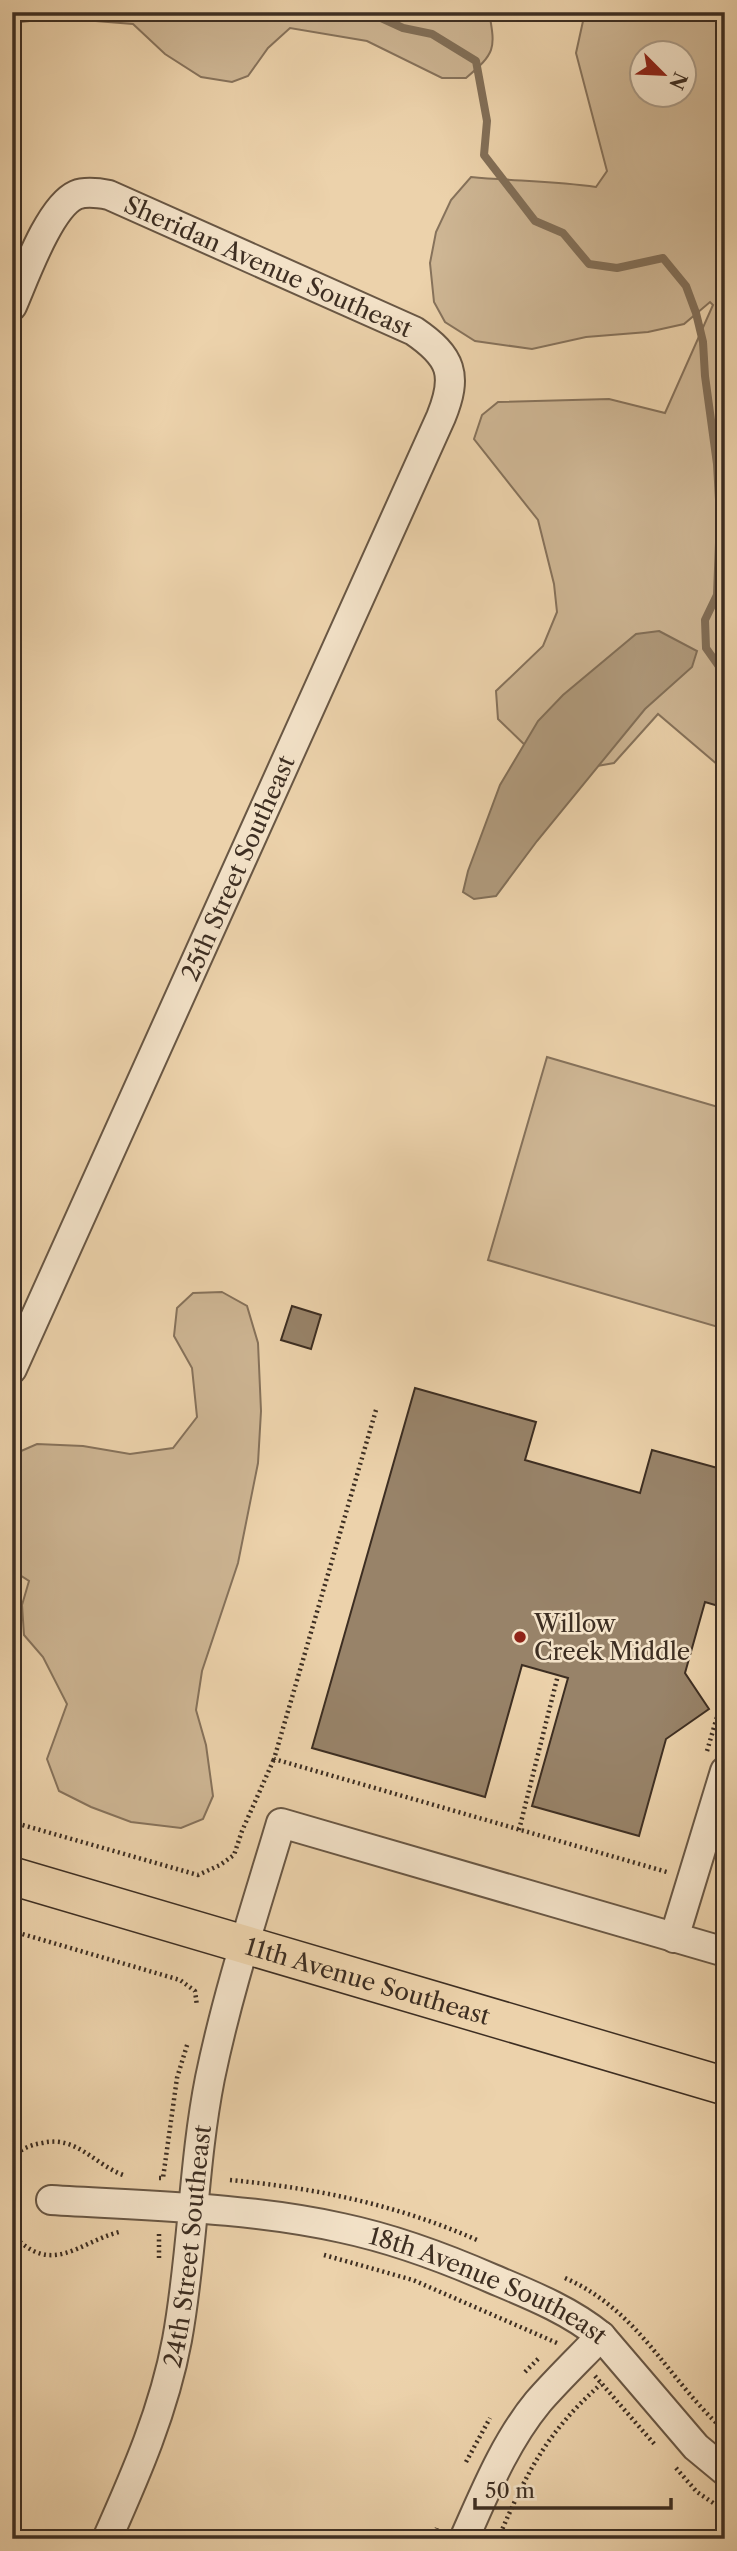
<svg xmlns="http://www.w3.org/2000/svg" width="737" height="2551" font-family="'Libre Caslon Text',serif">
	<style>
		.green { fill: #ceb694; stroke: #86725b; stroke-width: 2; fill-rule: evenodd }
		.water { fill: #b09a7c; stroke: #826f58; stroke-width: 2 }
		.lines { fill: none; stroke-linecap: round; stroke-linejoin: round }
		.stream { stroke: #826f58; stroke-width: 8 }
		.building { fill: #988369; stroke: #3d2e22; stroke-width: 2 }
		.minor-casing { stroke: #695744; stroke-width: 32 }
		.major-casing { stroke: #3d2e22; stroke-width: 40 }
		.path { stroke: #3d2e22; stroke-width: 4.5; stroke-dasharray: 2 3.5; stroke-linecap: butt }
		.minor { stroke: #f3e2c8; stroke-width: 28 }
		.major { stroke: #ecd2ab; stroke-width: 37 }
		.poi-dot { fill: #8f2418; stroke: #f3e2c8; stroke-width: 2.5 }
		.labels { text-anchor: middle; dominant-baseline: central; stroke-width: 5; stroke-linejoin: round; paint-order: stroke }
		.street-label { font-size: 24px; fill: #3d2e22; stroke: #f3e2c8 }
		.poi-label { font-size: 24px; fill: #3d2e22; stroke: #f3e2c8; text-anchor: start }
	</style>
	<rect width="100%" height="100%" fill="#ecd2ab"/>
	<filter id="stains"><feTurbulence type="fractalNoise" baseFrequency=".00286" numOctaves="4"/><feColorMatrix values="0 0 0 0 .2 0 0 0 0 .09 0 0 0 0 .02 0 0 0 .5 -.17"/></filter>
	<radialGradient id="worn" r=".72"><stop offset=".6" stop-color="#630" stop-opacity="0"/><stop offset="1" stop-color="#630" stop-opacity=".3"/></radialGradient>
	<!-- green -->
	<g class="green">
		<path d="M12,12H489C496,50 495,53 466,78H442L367,41L290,28L268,48L248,76L232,82L201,77L165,54L133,24L58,18L12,23Z"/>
		<path d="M585,12H725V771L658,714L614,763L586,768L529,749L498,719L496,691L543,646L557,612L554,584L538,520L474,439L482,415L498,402L609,399L665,413L713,305L710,302L684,324L648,332L586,337L532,349L475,341L445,322L434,302L430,263L436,232L451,200L471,177C512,181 555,181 596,187L607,171L576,53ZM642,52H684V94H642Z"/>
		<path d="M547,1057L725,1109V1329L488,1260Z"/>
		<path d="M222,1292L247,1306L258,1343L261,1411L258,1463L238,1563L202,1671L196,1710L206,1745L213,1796L203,1819L181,1828L131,1822L91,1807L59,1791L47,1759L67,1704L43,1657L24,1635L22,1605L29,1581L12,1570V1455L37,1444L83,1446L130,1454L173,1448L197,1417L192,1368L174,1336L177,1308L193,1293Z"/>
	</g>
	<!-- water -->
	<path class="water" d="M659,631L697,651L692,667L645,709L537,841L496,896L474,899L463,892L468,871L500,785L538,721L563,695L636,634Z"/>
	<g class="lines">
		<!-- stream -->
		<path class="stream" d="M368,12L403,28L432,34L476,61L487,121L484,155L535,221L563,233L589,264L617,268L663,258L686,286L696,313L703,342L705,376L717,464L720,517L717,595L705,620L706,648L718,665L725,668"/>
	</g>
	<!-- building -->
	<g class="building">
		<path d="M292,1306L321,1315L311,1349L281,1340Z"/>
		<path d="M415,1388L536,1422L525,1460L640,1493L652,1450L725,1470V1608L705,1602L685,1673L709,1709L666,1739L639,1836L532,1806L568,1678L522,1665L485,1797L312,1748Z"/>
	</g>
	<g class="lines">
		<defs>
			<g id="minor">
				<path id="s1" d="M12,306C24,279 49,207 76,195C86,191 99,193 109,195L414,331C452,357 458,375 441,417L12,1369"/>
				<path d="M674,1938L725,1771"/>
				<path id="s2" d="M51,2200C147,2206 247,2207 342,2228C394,2239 445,2258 493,2279C531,2295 569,2310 601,2336L696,2447L725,2471"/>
				<path id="s3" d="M107,2539C136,2474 164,2410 177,2340C193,2253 193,2164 210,2078C228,1991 256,1907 281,1823L725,1952"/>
				<path d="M464,2539C485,2492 505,2442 538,2402C558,2379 580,2358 601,2336"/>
			</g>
			<g id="major">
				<path id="s4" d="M12,1876L725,2086"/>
			</g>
		</defs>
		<!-- minor casing -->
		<use href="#minor" class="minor-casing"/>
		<!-- major casing -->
		<use href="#major" class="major-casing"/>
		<!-- path -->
		<g class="path">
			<path d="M376,1410L274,1759L667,1872"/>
			<path d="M707,1751L725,1690"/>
			<path d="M12,1822L198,1875L220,1865L234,1855L242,1831L274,1759"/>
			<path d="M519,1830L558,1675"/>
			<path d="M12,1931L180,1980L195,1991L197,2006"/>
			<path d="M12,2157C21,2149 30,2145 42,2143C76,2135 94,2164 123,2175"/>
			<path d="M159,2178H163L177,2078L188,2042"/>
			<path d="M230,2180C316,2188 398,2205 477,2240"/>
			<path d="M12,2234C52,2277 77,2243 119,2232"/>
			<path d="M324,2255L413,2280L557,2343"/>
			<path d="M159,2258V2233"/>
			<path d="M565,2278C640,2311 667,2379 725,2431"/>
			<path d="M525,2372L539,2358"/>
			<path d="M595,2376L656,2446"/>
			<path d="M466,2462L490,2418"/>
			<path d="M676,2468L697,2492L725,2511"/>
			<path d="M76,2539L80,2530"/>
			<path d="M433,2539L437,2528"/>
			<path d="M498,2539C527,2472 546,2433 601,2384"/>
		</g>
		<!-- minor -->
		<use href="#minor" class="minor"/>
		<!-- major -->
		<use href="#major" class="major"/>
	</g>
	<!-- markers -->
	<circle class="poi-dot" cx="520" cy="1637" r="7"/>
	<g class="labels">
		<!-- street labels -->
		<g class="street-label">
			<text stroke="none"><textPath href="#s1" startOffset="338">Sheridan Avenue Southeast</textPath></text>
			<text transform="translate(238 868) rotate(-66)">25th Street Southeast</text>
			<text stroke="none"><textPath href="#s4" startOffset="371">11th Avenue Southeast</textPath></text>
			<text stroke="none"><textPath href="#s3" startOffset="306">24th Street Southeast</textPath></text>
			<text stroke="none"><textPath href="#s2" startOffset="450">18th Avenue Southeast</textPath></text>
		</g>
		<!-- poi labels -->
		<g class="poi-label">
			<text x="534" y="1623">Willow<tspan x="534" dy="28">Creek Middle</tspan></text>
		</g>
	</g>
	<!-- margin -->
	<rect width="737" height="2551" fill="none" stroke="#ecd2ab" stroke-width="42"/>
	<rect x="14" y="14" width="709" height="2523" fill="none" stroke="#3d2e22" stroke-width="3.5"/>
	<rect x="21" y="21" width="695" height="2509" fill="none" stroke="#3d2e22" stroke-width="2"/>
	<!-- north arrow -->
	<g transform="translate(663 74) rotate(114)"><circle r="33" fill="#f3e2c8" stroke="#aa9a86" stroke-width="2"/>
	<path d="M0-5L12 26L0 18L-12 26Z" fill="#8f2418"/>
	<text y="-10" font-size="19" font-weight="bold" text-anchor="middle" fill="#3d2e22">N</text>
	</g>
	<!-- scale -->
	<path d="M475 2498v10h196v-10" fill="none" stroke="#3d2e22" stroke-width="3.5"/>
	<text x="485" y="2498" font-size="21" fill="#3d2e22" stroke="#f3e2c8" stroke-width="5" paint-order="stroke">50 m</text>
	<rect width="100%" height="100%" filter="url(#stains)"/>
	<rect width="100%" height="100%" fill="url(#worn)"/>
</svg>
